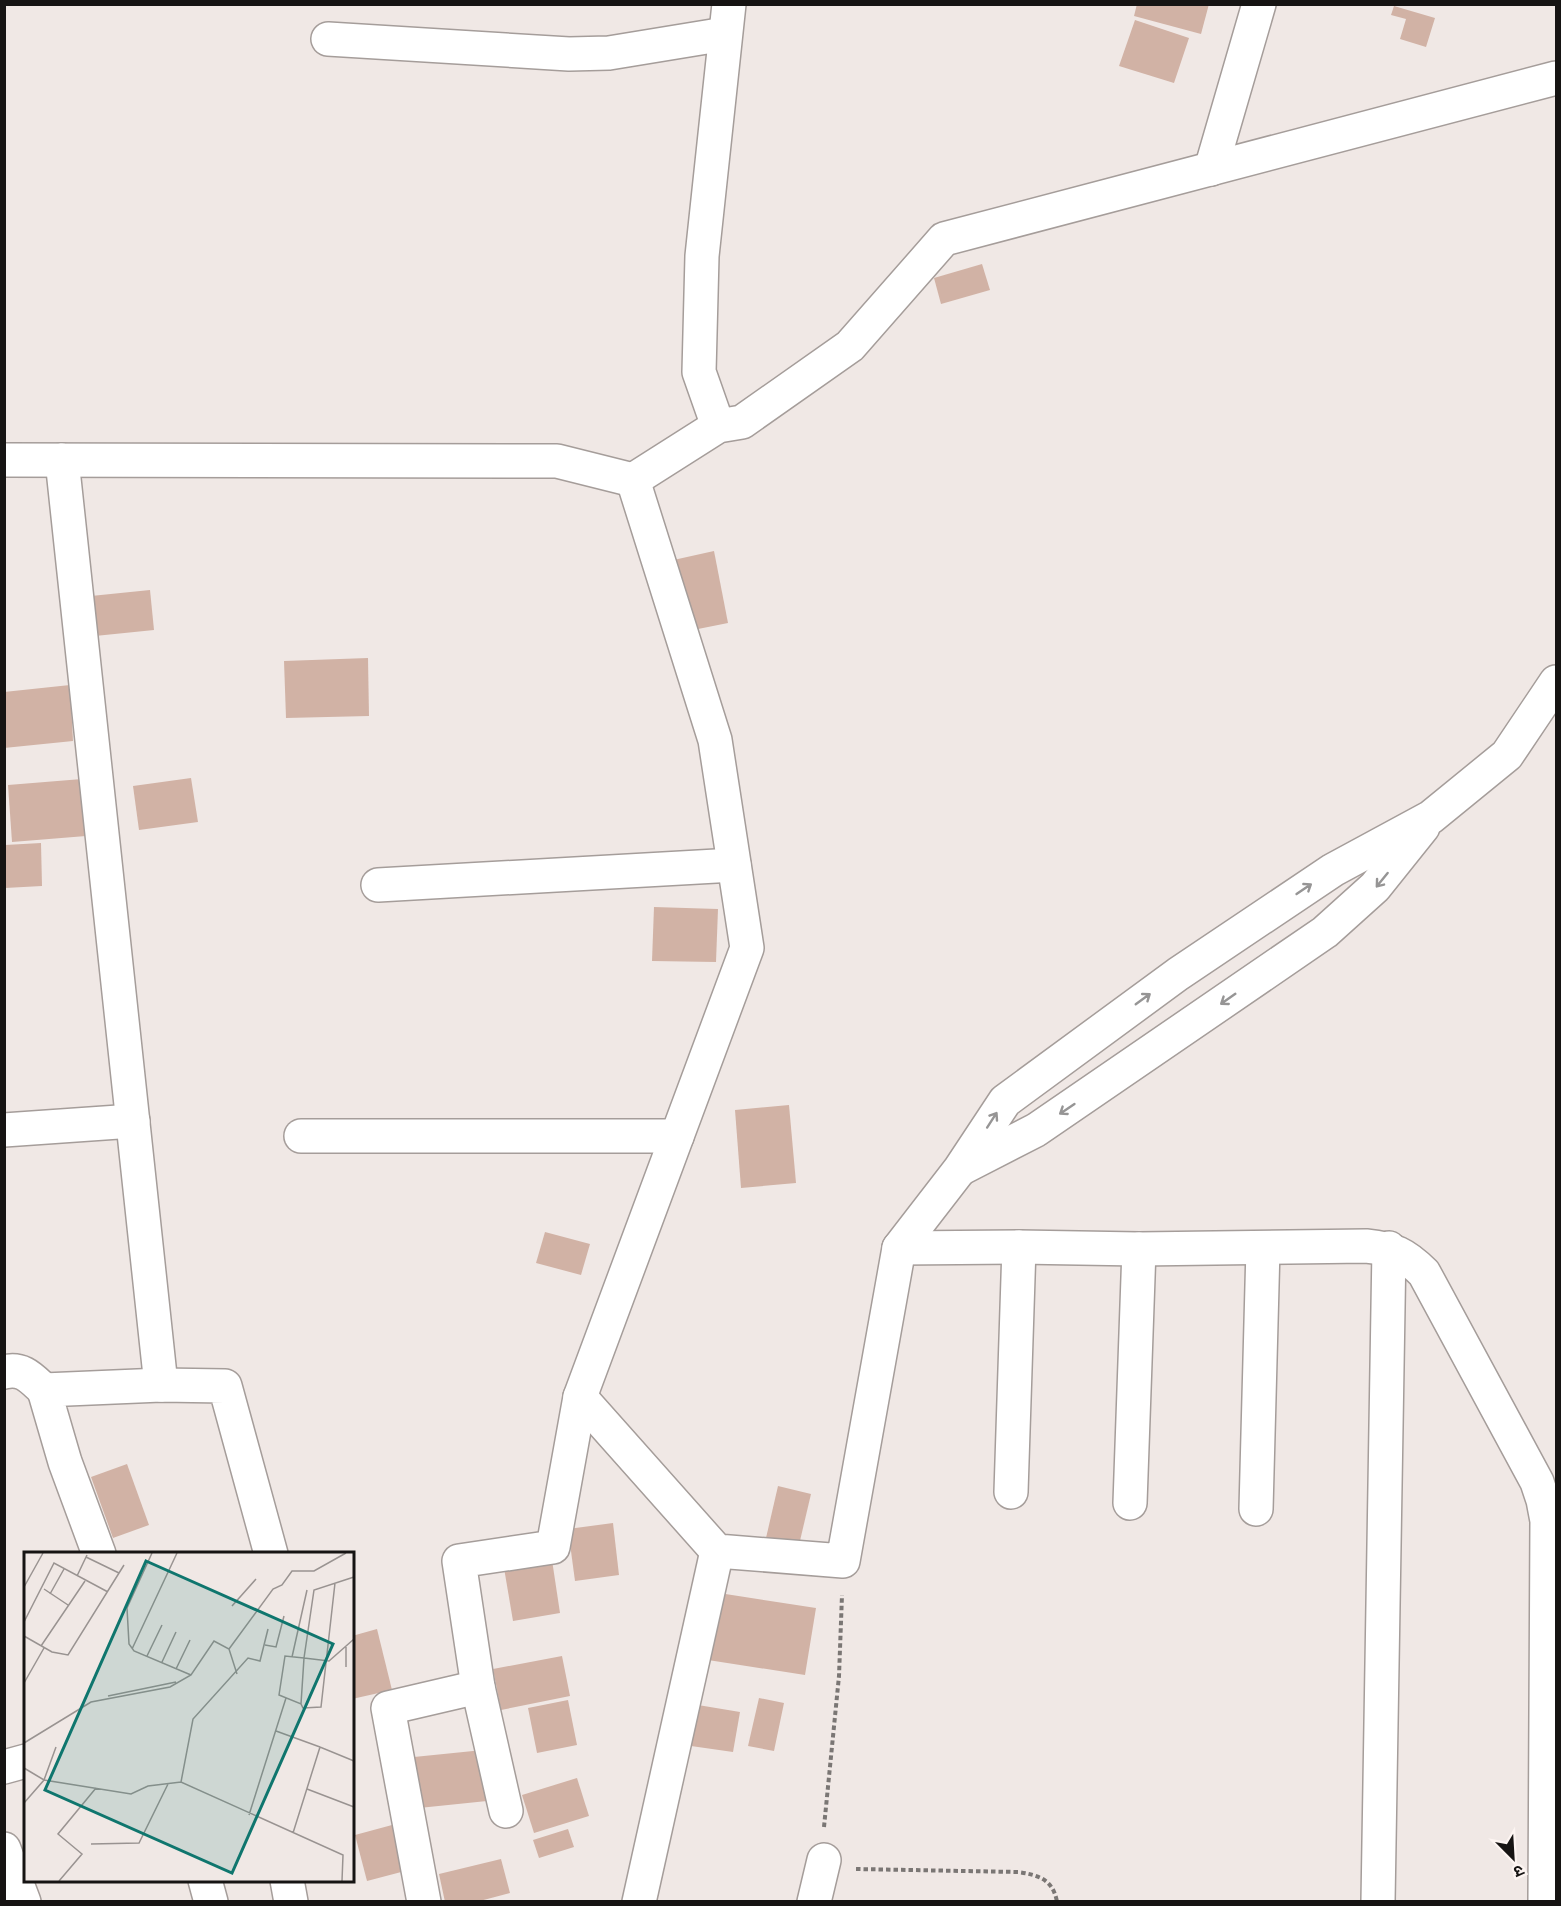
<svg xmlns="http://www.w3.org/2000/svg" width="1561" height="1906" font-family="'IBM Plex Sans','Noto Sans Devanagari',sans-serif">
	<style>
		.building { fill: #d1b2a5 }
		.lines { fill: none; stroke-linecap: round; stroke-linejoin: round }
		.minor-casing { stroke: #a59d9a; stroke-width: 36 }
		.path { stroke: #7a7674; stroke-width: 4; stroke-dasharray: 4.5 3; stroke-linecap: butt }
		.minor { stroke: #fff; stroke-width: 33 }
		.oneway { stroke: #969595 }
		.inset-road { fill: none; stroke: #999391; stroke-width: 1.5 }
		.view { fill: #0f766e; fill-opacity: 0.15; stroke: #0f766e; stroke-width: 3 }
		.inset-edge { fill: none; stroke: #161413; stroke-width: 3 }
	</style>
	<rect width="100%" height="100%" fill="#f0e8e5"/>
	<!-- building -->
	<g class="building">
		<path d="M1137,4H1209L1201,34L1134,16Z"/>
		<path d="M1394,6L1435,18L1426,47L1400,39L1406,19L1391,15Z"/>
		<path d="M1135,20L1189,38L1174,83L1119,66Z"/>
		<path d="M982,264L990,290L941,304L934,278Z"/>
		<path d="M714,551L728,623L683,632L669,561Z"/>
		<path d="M150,590L154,630L95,636L91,596Z"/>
		<path d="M368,658L369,716L286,718L284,661Z"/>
		<path d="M70,685L73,741L4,748V692Z"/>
		<path d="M191,778L198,822L139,830L133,786Z"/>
		<path d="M82,779L86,836L12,842L8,785Z"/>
		<path d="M41,843L42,886L5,888V845Z"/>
		<path d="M654,907L718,909L716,962L652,961Z"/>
		<path d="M789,1105L796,1183L741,1188L735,1110Z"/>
		<path d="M545,1232L590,1244L581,1275L536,1263Z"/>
		<path d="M127,1464L149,1525L113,1538L91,1477Z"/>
		<path d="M778,1486L811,1494L799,1545L766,1538Z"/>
		<path d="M613,1523L619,1575L575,1581L568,1529Z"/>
		<path d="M552,1560L560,1613L513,1621L504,1568Z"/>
		<path d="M719,1593L816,1608L805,1675L708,1660Z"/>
		<path d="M377,1629L392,1690L352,1699V1636Z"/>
		<path d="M562,1656L570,1696L501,1710L493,1669Z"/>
		<path d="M759,1698L784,1703L774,1751L748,1746Z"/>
		<path d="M568,1700L577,1745L537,1753L528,1708Z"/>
		<path d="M698,1705L740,1712L733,1752L691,1746Z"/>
		<path d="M483,1750L487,1801L419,1808L414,1757Z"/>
		<path d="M577,1778L589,1816L534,1833L522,1795Z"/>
		<path d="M392,1825L405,1871L367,1881L355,1835Z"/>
		<path d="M568,1829L574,1847L539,1858L533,1840Z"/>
		<path d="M501,1859L510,1893L476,1902H445L439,1874Z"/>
	</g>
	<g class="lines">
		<defs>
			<g id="minor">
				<path d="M328,39L569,54L609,53L725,34"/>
				<path d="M1211,169L1259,4"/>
				<path d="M718,426L699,372L702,256L729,4"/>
				<path d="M4,460L557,461L633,480L718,426L742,422L850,346L944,239L1556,78"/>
				<path d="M62,460L161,1385"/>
				<path d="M378,885L734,865"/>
				<path d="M4,1130L133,1121"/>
				<path d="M301,1136H677"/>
				<path d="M962,1168L1036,1130L1325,932L1375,887L1423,827"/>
				<path d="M899,1248L1019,1247L1139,1249L1366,1246C1394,1249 1405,1254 1424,1273L1537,1482L1543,1500L1547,1521L1545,1902"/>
				<path d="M4,1372C23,1367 32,1379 44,1390"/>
				<path d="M580,1397L717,1551L843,1561L899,1248L960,1169L1005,1101L1178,974L1333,870L1431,817L1507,755L1556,682"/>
				<path d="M1011,1492L1019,1247"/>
				<path d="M1130,1503L1139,1249"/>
				<path d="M1256,1509L1263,1248"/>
				<path d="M99,1554L65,1462L44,1390L161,1385L225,1386L271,1554"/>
				<path d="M4,1767L26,1761"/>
				<path d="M506,1811L478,1687L459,1561L553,1547L580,1397L747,948L715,740L633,480"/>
				<path d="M4,1849L24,1902"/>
				<path d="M205,1880L211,1902"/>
				<path d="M287,1880L291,1902"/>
				<path d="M424,1902L388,1708L478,1687"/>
				<path d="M639,1902L717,1551"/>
				<path d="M814,1902L824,1860"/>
				<path d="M1378,1902L1389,1248"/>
			</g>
		</defs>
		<!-- minor casing -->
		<use href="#minor" class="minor-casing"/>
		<!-- path -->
		<g class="path">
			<path d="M824,1827L839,1676L842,1595"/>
			<path d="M856,1869L1018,1872C1038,1875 1053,1879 1057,1902"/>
		</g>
		<!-- minor -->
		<use href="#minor" class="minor"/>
	</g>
	<!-- one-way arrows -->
	<defs><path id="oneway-shaft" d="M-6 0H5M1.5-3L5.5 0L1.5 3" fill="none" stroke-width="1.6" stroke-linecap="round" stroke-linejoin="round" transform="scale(1.5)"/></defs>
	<g class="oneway">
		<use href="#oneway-shaft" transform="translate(1382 880) rotate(129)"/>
		<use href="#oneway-shaft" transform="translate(1304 889) rotate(-34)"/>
		<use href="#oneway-shaft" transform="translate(1143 999) rotate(-36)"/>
		<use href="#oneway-shaft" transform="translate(1228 999) rotate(145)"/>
		<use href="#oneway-shaft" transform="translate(1067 1109) rotate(146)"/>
		<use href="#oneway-shaft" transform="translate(992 1120) rotate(-57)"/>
	</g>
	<!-- overview -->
	<g transform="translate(24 1552)">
		<rect width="330" height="330" fill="#f0e8e5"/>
		<path class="inset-road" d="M128,1L103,56L105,92L110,99L167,123M62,5L95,21M53,24L63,3M330,25L290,38L280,106L277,152L255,143L261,104L280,106L305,109L330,87M0,35L19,1M20,37L44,53M26,42L40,17M208,54L232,27M0,70L30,11L84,40M0,84L28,100L44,103L100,13M241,93L252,95L260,64M17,94L61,29M322,95V115M108,97L153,1M205,97L249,37L258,33L268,19H290L322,1M123,104L138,73M268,105L283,38M138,110L152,80M152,117L166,88M0,131L20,96M84,144L152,130M277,152L279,156L297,155L311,31M252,179L296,195M0,191L67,150L146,135L167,123L190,89L205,97L213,122M0,216L20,228L107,242L124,234L157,230L319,303L318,329M157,230L169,167L224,106L236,109L244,77M283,237L330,255M0,251L20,228L32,195M225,263L262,146M269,281L296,195L330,209M67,292L115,291L144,232M35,329L58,302L34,282L72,236"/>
		<path class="view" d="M122,9L309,92L208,321L21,238Z"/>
		<rect width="330" height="330" class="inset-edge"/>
	</g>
	<!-- border -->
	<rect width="1561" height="1906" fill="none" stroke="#161413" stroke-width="12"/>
	<!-- north arrow -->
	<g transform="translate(1513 1858) rotate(156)" stroke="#fdf5f2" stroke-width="4.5" paint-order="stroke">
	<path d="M0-4.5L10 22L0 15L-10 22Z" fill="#161413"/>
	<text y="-9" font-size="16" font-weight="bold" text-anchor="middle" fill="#161413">उ</text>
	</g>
</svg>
